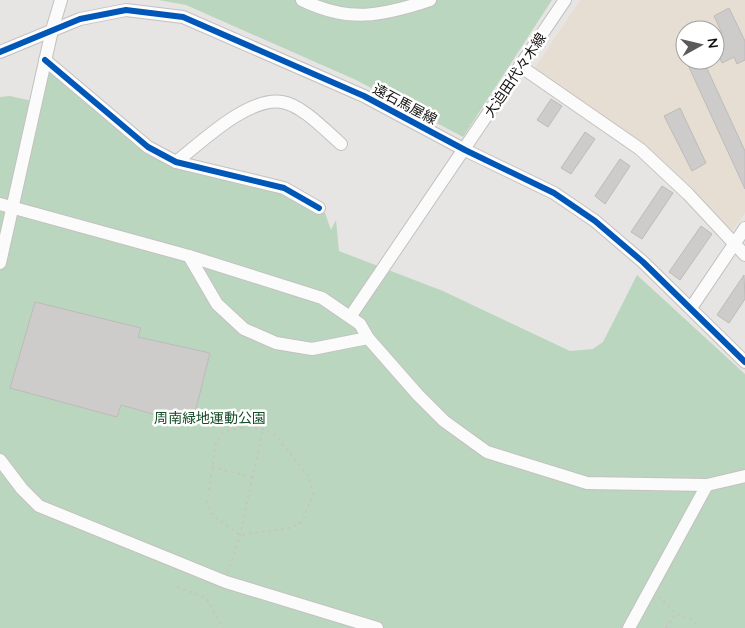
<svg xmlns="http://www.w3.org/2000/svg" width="745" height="628" font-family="Quicksand,'Noto Sans JP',sans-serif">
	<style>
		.education { fill: #e7ded3; fill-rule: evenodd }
		.green { fill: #bbd6bf }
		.building { fill: #cecccb; stroke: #bdbbba }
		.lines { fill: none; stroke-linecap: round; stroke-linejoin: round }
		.minor-casing { stroke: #c3c1c0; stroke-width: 14 }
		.path { stroke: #c5c5c4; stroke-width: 2; stroke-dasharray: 2.5 4; stroke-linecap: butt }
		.minor { stroke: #fbfbfb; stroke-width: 12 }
		.cycleway-casing { stroke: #fff; stroke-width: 9 }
		.cycleway { stroke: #0057b8; stroke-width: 6 }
		.labels { text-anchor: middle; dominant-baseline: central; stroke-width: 5; stroke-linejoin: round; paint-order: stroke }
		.street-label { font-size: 14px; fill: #121110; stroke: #fff }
		.park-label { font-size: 14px; fill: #144c25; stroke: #fff }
	</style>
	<rect width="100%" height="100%" fill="#e7e5e3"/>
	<!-- education -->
	<path class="education" d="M580,0H745V213L732,231L681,180L534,69ZM685,30H715V60H685Z"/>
	<!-- green -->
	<g class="green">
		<path d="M158,0H552L463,137L356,80L186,5Z"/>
		<path d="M45,61L146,146L286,188L325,213L331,230L336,220L339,251L443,291L570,351L593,349L603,342L637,275L745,374V628H0V97L10,96L37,102Z"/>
	</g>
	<!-- building -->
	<g class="building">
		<path d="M729,8L745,41V60L737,64L734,57L722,63L715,47V36L722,33L714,16Z"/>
		<path d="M699,60H703L745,151V189L688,65Z"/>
		<path d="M551,99L562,106L548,127L537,120Z"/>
		<path d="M680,108L706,163L692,171L664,116Z"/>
		<path d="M585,132L595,139L571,174L561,168Z"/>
		<path d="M620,159L630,166L605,204L595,196Z"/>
		<path d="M662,186L673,193L642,239L631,232Z"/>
		<path d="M701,226L712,234L680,280L669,272Z"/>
		<path d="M744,275L745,299L729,323L717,315Z"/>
		<path d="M35,302L141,328L138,337L210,353L192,425L121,405L117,417L10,388Z"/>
	</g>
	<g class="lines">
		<defs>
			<g id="minor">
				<path d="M302,0C349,23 382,16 430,0"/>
				<path d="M0,52L80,19L126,10L183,17L364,96L465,150L554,193L595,221L643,262L745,362"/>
				<path d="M45,60L148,147L176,162L284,188L319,208"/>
				<path d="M520,66L640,149L688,194L745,255"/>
				<path d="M176,162C202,142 247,97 282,102C302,105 326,131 341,144"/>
				<path d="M0,204L189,256L322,298L360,324L368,338L418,395L444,421L487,452L587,483L707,485L745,476"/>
				<path d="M189,256L217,304L244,329L276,343L312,349L368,338"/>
				<path d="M0,263L52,30L61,0"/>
				<path d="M691,308L745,228"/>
				<path d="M350,317L565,0"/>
				<path d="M0,460L22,489L39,506L226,582L377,628"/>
				<path d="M629,628L707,485"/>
			</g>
		</defs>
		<!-- minor casing -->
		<use href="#minor" class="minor-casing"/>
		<!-- path -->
		<g class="path">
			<path d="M242,428L263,429L275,435L309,477L313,494L302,522L290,528L240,535L213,516L207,503L216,443L223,432Z"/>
			<path d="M212,467L252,477"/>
			<path d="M228,573L240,535L263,429"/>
			<path d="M177,587L206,598L223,628"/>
			<path d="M658,597C665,601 669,609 676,613C685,618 692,615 698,628"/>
			<path d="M666,628L676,613"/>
		</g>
		<!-- minor -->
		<use href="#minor" class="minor"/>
		<defs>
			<g id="cycleway">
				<path d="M0,52L80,19L126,10L183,17L364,96L465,150L554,193L595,221L643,262L745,362"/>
				<path d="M45,60L148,147L176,162L284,188L319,208"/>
			</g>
		</defs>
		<!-- cycleway casing -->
		<use href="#cycleway" class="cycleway-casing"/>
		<!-- cycleway -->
		<use href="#cycleway" class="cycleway"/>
	</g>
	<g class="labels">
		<!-- street labels -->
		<g class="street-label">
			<text transform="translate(515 75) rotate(-56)">大迫田代々木線</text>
			<text transform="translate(405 104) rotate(28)">遠石馬屋線</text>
		</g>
		<!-- park labels -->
		<g class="park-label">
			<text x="210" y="418">周南緑地運動公園</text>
		</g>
	</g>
	<!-- north arrow -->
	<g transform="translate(700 45) rotate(82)"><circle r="24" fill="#ffffff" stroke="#a0a09f"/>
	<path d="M0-4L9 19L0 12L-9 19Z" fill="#5d5b5a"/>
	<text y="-8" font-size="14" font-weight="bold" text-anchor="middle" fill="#121110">N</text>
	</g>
</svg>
